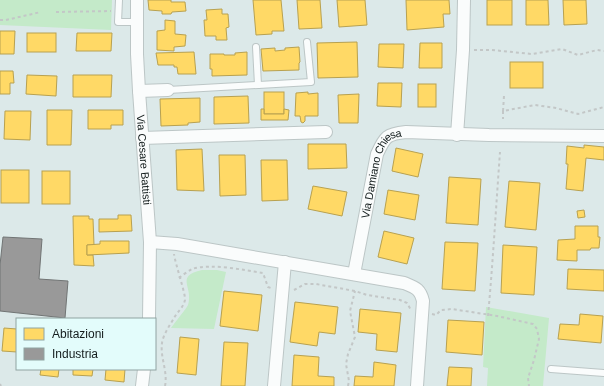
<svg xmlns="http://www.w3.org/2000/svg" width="604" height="386" font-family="Arial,sans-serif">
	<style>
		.green { fill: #c4eac9 }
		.homes { fill: #ffd966; stroke: #b8a150 }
		.industry { fill: #999; stroke: #717474 }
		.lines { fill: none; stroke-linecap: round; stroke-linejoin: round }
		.lane-casing { stroke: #bcc6c6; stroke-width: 8 }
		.street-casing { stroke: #bcc6c6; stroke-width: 14 }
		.path { stroke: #c3c7c7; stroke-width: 2; stroke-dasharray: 3 3; stroke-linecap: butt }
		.lane { stroke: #fafcfc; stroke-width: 6 }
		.street { stroke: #fafcfc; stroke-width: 12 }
		.labels { text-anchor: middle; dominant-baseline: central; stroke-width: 4; stroke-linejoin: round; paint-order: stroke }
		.street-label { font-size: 11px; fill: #141d1d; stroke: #e3fcfb }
	</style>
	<rect width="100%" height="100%" fill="#dce9e9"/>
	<!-- green -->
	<g class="green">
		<path d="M0,0H112L111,30L0,25Z"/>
		<path d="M202,270H217L226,272L214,329L171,328C175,322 186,309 188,305C194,287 174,276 202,270Z"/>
		<path d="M486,307L549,318L543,386H487L488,368L483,367Z"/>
	</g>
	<!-- homes -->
	<g class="homes">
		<path d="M148,0H171V2H185L186,11L172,12L171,14H162V11L149,10Z"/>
		<path d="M253,0H281L284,31H272V34L256,35Z"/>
		<path d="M297,0H320L322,28L299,29Z"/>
		<path d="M337,0H365L367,25L339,27Z"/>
		<path d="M406,0H449L450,14H443L444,27L407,30Z"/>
		<rect x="487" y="0" width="25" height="25"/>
		<path d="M526,0H548L549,25H526Z"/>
		<path d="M563,0H586L587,24L564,25Z"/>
		<path d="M222,9V14H228L229,27L226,28L227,40H216V36H205L204,20H207L206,10Z"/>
		<path d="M165,20L175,21V34L186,35L185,46L174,47V51L157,50V31L165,30Z"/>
		<path d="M0,31H15L14,54H0Z"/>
		<rect x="27" y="33" width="29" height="19"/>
		<path d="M77,33H112L111,51H76Z"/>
		<path d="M357,42L358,77L318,78L317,43Z"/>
		<path d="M420,43H442V68H419Z"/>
		<path d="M379,44H404L403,68L378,67Z"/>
		<path d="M299,47L300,62L299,63V70L263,71L261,49L275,48V51L285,50V48Z"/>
		<path d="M194,52L196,74H178L177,67H174V65H158L156,53Z"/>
		<path d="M247,52V75L212,76V69H210V54H224V55H235V53Z"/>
		<rect x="510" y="62" width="33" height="26"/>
		<path d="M0,71H13L14,83H10V94H0Z"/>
		<path d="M27,75L57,76L56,96L26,94Z"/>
		<path d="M73,75H112L111,97H73Z"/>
		<path d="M378,83H402L401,107L377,106Z"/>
		<rect x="418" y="84" width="18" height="23"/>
		<rect x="264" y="92" width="20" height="22"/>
		<path d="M308,92V94L318,93V116H305V121L303,123L301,122L300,116H295L296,93Z"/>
		<path d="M359,94L358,123H339L338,95Z"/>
		<path d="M248,96L249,123L214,124V97Z"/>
		<path d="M200,98V122L188,123V125L161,126L160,99Z"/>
		<path d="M261,109H264V114H284V109L289,110L288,120H261Z"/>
		<path d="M47,110H72L71,145H47Z"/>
		<path d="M88,110H123V125H111V129H88Z"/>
		<path d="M5,111H31L30,140L4,139Z"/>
		<path d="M308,144H346L347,168L308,169Z"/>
		<path d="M584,145L604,147V160L586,158L583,191L566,189L568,164H566L567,146L584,148Z"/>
		<path d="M396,148L423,154L418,177L392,171Z"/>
		<path d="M202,149L204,191L177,190L176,150Z"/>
		<path d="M219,155H245L246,195L220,196Z"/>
		<path d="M261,160H287L288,200L262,201Z"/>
		<rect x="1" y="170" width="28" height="33"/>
		<rect x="42" y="171" width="28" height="33"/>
		<path d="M449,177L481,179L478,225L446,223Z"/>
		<path d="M509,181L540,183L536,230L505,227Z"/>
		<path d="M313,186L347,192L342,216L308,209Z"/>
		<path d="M388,190L419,195L415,220L384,214Z"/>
		<path d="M584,210L585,217L578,218L577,211Z"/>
		<path d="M118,215H131L132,231L99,232V219H118Z"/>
		<path d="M73,216H89V219H93L94,245H87V255H93L94,266L74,265Z"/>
		<path d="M575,226H598V237H600L599,248H591L590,250H577V261L557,260L558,240L575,239Z"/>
		<path d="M384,231L414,238L407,264L378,257Z"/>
		<path d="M100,241H129V253L87,255V245L100,244Z"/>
		<path d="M445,242L478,243L475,291L442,289Z"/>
		<path d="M503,245L537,247L534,295L501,293Z"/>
		<path d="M568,269L604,270V291L567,289Z"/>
		<path d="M224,291L262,295L258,331L220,326Z"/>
		<path d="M295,302L338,307L335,334L319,332L317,346L290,342Z"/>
		<path d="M360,309L401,313L397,352L376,350L377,334L358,332Z"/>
		<path d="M580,314L603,316L601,343L558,339L560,324L579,325Z"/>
		<path d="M448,320L484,322L482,355L446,352Z"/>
		<path d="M4,328L17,329V352L2,351Z"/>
		<path d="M180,337L199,339L196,375L177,373Z"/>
		<path d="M224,342L248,343L245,386H221Z"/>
		<path d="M294,355L319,357L318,376L334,377V386H292Z"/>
		<path d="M374,362L396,365L394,386H354L355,376L373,377Z"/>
		<path d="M449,367L472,368L471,386H447Z"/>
		<path d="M41,369H59L58,377L40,375Z"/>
		<path d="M73,369H93L92,376L73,375Z"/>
		<path d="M106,369H125L124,382L105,380Z"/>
	</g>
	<!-- industry -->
	<path class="industry" d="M3,237L42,239L39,279L68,281L65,318L0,311V265Z"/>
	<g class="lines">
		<defs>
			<g id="lane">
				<path d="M119,0L118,22H137"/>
				<path d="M256,47L258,85"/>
				<path d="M168,90L311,82L307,42"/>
				<path d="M551,369L604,373"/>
			</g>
			<g id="street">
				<path id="s1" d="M137,0V54L139,91L150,242L149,319"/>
				<path d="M139,91L168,90"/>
				<path d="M457,135L463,50L464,0"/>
				<path d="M142,138L326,132"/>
				<path d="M150,242L177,244L404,283C416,288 420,289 423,301L417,386"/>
				<path id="s2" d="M354,274L377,154C385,137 386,134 406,132L489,135L604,136"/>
				<path d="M142,386L144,369"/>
				<path d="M274,386L285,262"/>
			</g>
		</defs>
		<!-- lane casing -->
		<use href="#lane" class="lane-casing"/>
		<!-- street casing -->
		<use href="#street" class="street-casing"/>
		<!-- path -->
		<g class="path">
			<path d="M56,12L111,11"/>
			<path d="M0,20H6L41,12"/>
			<path d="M474,50H492L532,54L562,49L578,55L597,50L604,51"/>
			<path d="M504,96L503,111L535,105L556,108L578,114L604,107"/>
			<path d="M503,111V119"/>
			<path d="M179,278C183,275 188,271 192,269C210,263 244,270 263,273L268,287L271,288"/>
			<path d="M294,290L305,284H316L355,291L367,295L400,300L407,303L411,310"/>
			<path d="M432,314L436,315L441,310L452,309L497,316L533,324L537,329L539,339L534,360L528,378L529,386"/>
			<path d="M488,316C493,261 496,207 500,152"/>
			<path d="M0,384L1,386"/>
			<path d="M165,386C168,371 160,358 162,343C163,335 170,325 174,318C178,311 183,308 185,300C186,295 175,263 174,254"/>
			<path d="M348,386L349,381L346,364L348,354L355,337L350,311L355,291"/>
		</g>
		<!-- lane -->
		<use href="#lane" class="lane"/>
		<!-- street -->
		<use href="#street" class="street"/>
	</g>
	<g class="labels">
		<!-- street labels -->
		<g class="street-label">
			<text stroke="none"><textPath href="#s1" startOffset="160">Via Cesare Battisti</textPath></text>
			<text stroke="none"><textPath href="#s2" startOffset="107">Via Damiano Chiesa</textPath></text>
		</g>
	</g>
	<!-- legend -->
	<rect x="16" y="318" width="140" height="52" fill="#e3fcfb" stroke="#90a3a2"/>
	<rect x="24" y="328" width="20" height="12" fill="#ffd966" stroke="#90a3a2"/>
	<text x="52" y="338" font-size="12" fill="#141d1d">Abitazioni</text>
	<rect x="24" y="348" width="20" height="12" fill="#999999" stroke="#90a3a2"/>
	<text x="52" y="358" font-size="12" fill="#141d1d">Industria</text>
</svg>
